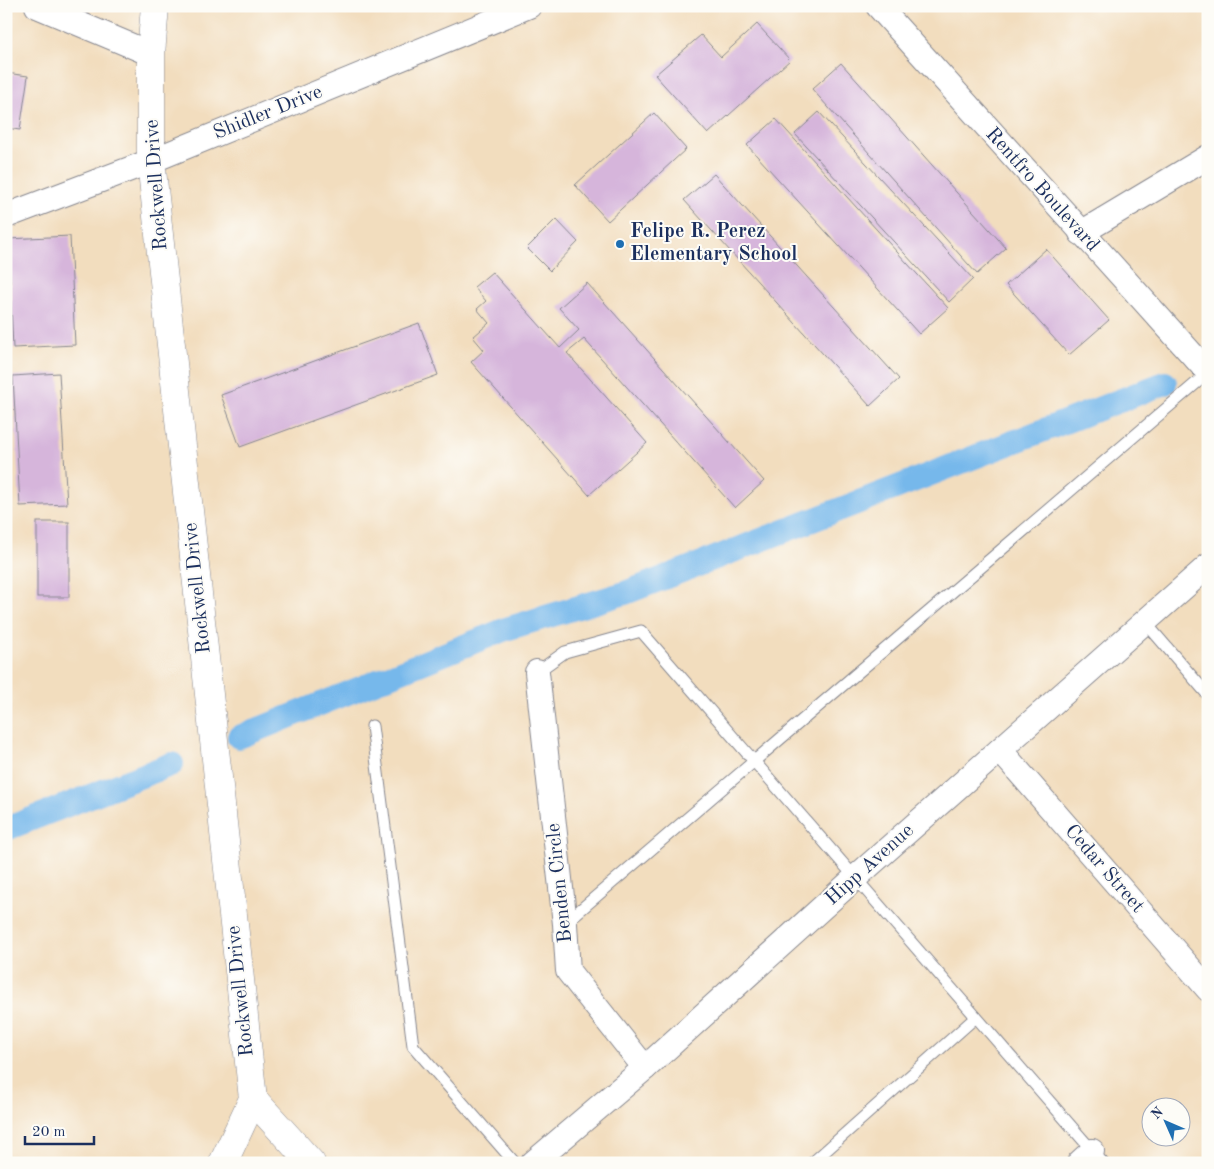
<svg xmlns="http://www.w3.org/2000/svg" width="1214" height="1169" font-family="'Old Standard TT',serif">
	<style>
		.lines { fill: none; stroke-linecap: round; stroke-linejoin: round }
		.canal { stroke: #76b8eb; stroke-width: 24 }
		.building { fill: #d6b5db }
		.service-casing { stroke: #86868e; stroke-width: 13 }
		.minor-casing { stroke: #86868e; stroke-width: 26 }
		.tertiary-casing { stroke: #86868e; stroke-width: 29 }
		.service { stroke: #fff; stroke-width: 11 }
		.minor { stroke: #fff; stroke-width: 24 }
		.tertiary { stroke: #fff; stroke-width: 28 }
		.poi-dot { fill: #1f6fb2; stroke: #fdfcf7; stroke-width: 2 }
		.labels { text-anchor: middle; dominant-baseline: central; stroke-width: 4; stroke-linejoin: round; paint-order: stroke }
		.street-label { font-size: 20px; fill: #1b2f5e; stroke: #fdfcf7 }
		.poi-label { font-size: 20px; font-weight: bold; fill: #1b2f5e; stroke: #fdfcf7; text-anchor: start }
	</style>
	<rect width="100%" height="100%" fill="#fdfcf7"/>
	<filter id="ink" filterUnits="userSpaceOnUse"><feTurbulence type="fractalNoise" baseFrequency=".02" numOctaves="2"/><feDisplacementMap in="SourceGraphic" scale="10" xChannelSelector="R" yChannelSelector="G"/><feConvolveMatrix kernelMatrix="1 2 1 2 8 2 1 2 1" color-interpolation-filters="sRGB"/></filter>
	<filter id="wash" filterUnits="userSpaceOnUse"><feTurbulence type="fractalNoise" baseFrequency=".0096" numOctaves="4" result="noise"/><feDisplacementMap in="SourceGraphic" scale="20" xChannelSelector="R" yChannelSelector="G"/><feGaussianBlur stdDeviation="1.12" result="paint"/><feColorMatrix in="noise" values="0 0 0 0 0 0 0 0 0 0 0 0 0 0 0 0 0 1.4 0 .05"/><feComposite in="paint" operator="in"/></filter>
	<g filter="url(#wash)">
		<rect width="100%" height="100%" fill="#f2ddbe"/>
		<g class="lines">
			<!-- canal -->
			<g class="canal">
				<path d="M239,737L506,629L625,593L1165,383"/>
				<path d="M6,829L172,764"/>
			</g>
		</g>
		<g id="blocks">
			<!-- building -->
			<g class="building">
				<path d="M757,24L790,60L708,134L655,75L701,35L721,57Z"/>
				<path d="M841,63L1006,248L977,274L812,89Z"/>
				<path d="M6,73L28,76L20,130L6,128Z"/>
				<path d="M819,112L973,279L949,302L795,134Z"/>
				<path d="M654,113L686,149L608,221L575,185Z"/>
				<path d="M776,119L948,308L919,334L747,145Z"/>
				<path d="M714,174L899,379L870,406L684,200Z"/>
				<path d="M556,219L578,242L550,271L527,248Z"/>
				<path d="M70,236L75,345L13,348L8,239Z"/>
				<path d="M1046,249L1109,320L1069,355L1006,285Z"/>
				<path d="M492,272L560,348L579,330L559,308L587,283L764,481L735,508L584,339L567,353L647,443L589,495L471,362L484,350L473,337L489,323L477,309L486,301L474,287Z"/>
				<path d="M419,323L438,375L240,447L221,395Z"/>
				<path d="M59,373L67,504L20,506L13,376Z"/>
				<rect x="37" y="522" width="32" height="75"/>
			</g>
		</g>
	</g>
	<g filter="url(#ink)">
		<use href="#blocks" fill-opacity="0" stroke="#86868e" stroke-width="1"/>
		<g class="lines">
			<defs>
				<g id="service">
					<path d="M1145,622L1208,695"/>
					<path d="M537,672L565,652L641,631L1103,1163"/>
					<path d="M372,726L413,1046L515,1163"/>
					<path d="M565,923L1208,373"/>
					<path d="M812,1163L976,1017"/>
				</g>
				<g id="minor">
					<path d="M37,6L151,54"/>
					<path d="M878,6L1208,372"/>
					<path d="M6,216L151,161L529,6"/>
					<path d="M1081,233L1208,157"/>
					<path d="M537,672L565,924L568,971L645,1068"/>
					<path d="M1000,750L1208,989"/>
					<path d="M533,1163L645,1068L855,878L1208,566"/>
					<path d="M1079,1163L1092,1151"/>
				</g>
				<g id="tertiary">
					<path d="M155,6L151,54V161L253,1099L223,1163"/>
					<path d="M253,1099L311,1163"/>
				</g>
			</defs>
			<!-- service casing -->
			<use href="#service" class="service-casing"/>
			<!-- minor casing -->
			<use href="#minor" class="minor-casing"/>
			<!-- tertiary casing -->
			<use href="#tertiary" class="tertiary-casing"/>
			<!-- service -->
			<use href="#service" class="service"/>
			<!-- minor -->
			<use href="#minor" class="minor"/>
			<!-- tertiary -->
			<use href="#tertiary" class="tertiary"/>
		</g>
	</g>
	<!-- markers -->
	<circle class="poi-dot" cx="620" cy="244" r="5"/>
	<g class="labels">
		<!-- street labels -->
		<g class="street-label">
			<text transform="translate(268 113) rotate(-22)">Shidler Drive</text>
			<text transform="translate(157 185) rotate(-94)">Rockwell Drive</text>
			<text transform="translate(1042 190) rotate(48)">Rentfro Boulevard</text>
			<text transform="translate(198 588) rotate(-96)">Rockwell Drive</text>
			<text transform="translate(870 865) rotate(-42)">Hipp Avenue</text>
			<text transform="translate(1104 869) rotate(49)">Cedar Street</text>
			<text transform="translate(560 883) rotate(-96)">Benden Circle</text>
			<text transform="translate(241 991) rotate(-96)">Rockwell Drive</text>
		</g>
		<!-- poi labels -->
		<g class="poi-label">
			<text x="630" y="232">Felipe R. Perez<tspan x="630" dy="23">Elementary School</tspan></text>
		</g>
	</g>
	<!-- margin -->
	<rect width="1214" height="1169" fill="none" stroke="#fdfcf7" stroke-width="25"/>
	<!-- north arrow -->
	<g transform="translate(1166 1122) rotate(315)"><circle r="24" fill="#fdfcf7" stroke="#a3aaba"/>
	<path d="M0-4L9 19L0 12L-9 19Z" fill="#1f6fb2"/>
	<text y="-8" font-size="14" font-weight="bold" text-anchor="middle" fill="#1b2f5e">N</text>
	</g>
	<!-- scale -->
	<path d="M25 1136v8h69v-8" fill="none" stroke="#1b2f5e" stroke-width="2.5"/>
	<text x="32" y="1136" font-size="15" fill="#1b2f5e" stroke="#fdfcf7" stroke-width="4" paint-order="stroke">20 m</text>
</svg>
